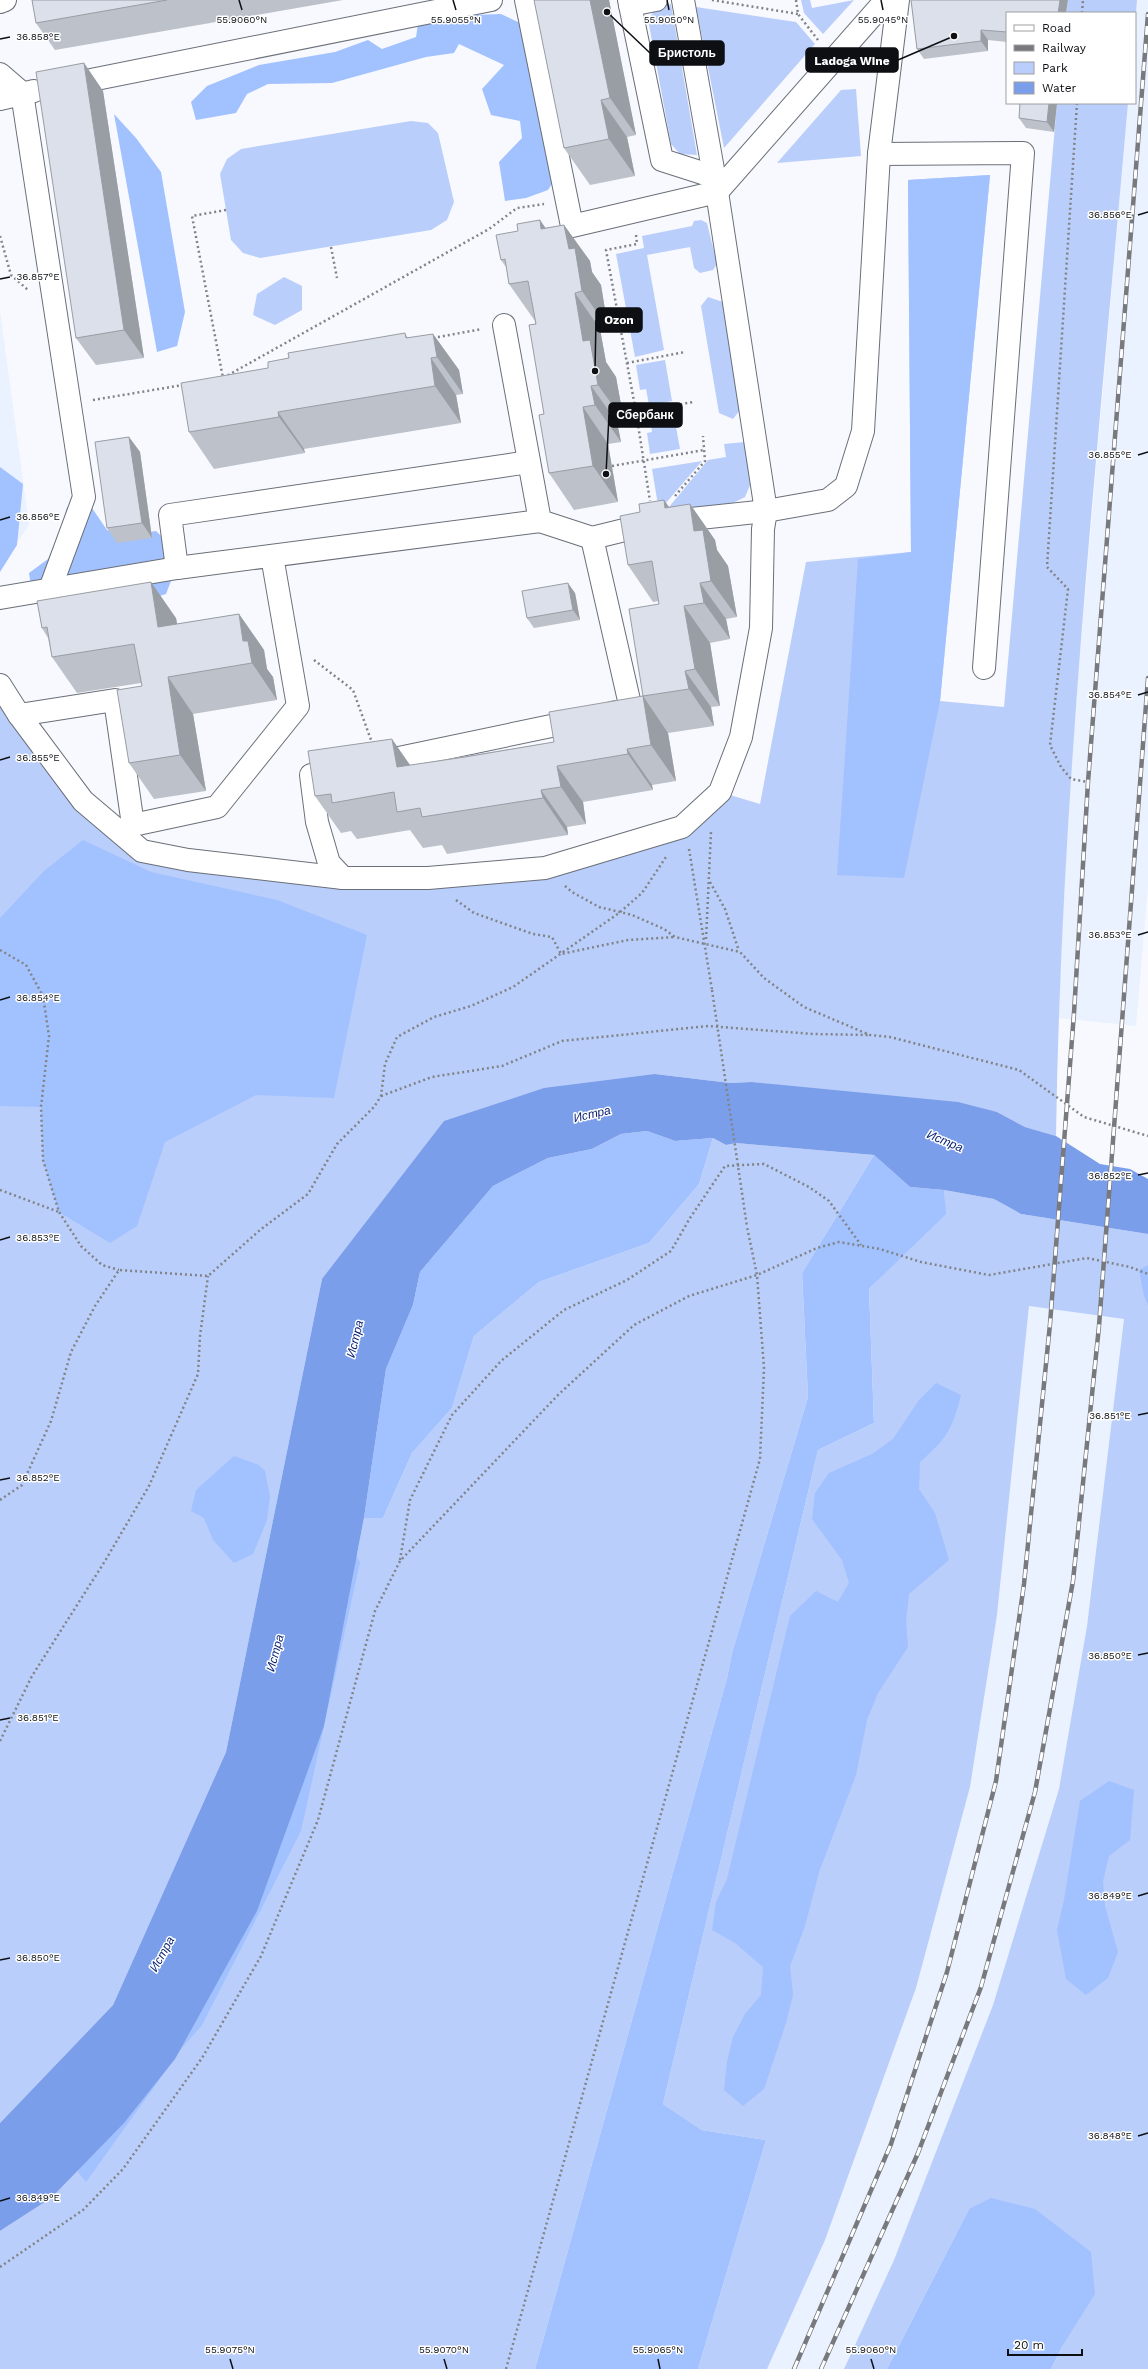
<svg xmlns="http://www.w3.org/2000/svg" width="1148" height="2369" font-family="'Work Sans',sans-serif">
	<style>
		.built { fill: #eaf1ff }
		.green { fill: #b9cefa }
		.forest { fill: #a2c1ff }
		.water { fill: #7b9eea }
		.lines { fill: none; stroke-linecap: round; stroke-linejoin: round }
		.minor-casing { stroke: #6a6f78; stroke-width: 24 }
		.path { stroke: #818387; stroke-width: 2.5; stroke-dasharray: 2 3; stroke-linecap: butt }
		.minor { stroke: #fff; stroke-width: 22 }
		.rail-casing { stroke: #77797d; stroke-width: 4.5 }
		.rail { stroke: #fff; stroke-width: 3; stroke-dasharray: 9; stroke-linecap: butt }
		.path-bridge { stroke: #818387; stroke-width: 2.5; stroke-dasharray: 2 3; stroke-linecap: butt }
		.wall { fill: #bcc1ca }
		.shaded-wall { fill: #999da4 }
		.building { fill: #dbe0eb; stroke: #999da4 }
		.ticks { fill: none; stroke: #0d0f13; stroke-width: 1.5 }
		.labels { text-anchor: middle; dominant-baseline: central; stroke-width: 3; stroke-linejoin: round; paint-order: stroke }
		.water-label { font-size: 12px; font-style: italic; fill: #041e73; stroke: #fff }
		.ticks-label { font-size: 10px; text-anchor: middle; fill: #0d0f13; stroke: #fff; stroke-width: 3; stroke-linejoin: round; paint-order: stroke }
		.leader { fill: none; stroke: #0d0f13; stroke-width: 1.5 }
		.callout-dot { fill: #0d0f13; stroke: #fff; stroke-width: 1.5 }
		.callout { fill: #0d0f13; stroke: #0d0f13; stroke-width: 1.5 }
		.callout-label { font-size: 12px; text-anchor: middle; font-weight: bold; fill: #fff }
	</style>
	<rect width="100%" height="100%" fill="#f7f9fe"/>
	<!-- built -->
	<g class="built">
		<path d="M1137,0H1148V886L1136,1026L1058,1018L1070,769L1128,103H1135V26Z"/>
		<path d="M0,311L29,525L0,567Z"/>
		<path d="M1029,1306L1124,1319L1087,1626L1059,1789L993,2005L894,2260L844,2369H767L825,2240L916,1988L970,1787L997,1615Z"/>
	</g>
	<!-- green -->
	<g class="green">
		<path d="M801,0H810L812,8L854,0L823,34L804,13Z"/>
		<path d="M1068,0H1137L1135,26V13H1066Z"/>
		<path d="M671,4L697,155L680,154L671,144L648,19L656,9Z"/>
		<path d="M696,7L796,22L815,44L724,148Z"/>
		<path d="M856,89L861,156L777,163L841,90Z"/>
		<path d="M1057,103H1128C1098,447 1061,791 1056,1136L1025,1127L997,1112L752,1082L730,1083L655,1074L322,1279L226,1752L113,2005L0,2123V685L19,715L142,851L292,871L545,868L682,827L720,792L760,804L806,562L911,552L908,180L990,175L940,701L1004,707Z"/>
		<path d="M411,121L428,123L438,133L454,202L447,220L431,230L260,258L243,253L231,240L220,174L227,159L241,149Z"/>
		<path d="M701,220L707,223L717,264L713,270L700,273L694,268L690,247L647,255L664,350L635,357L616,254L644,248L642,236L692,226L694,221Z"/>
		<path d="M284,277L302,286V310L275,325L253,315L257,294Z"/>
		<path d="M708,297L723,302L740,410L733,419L719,413L701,306Z"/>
		<path d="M665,360L672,401L649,405L646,389L640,390L636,365Z"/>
		<path d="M673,410L680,449L650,454L647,433L652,432L649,414Z"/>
		<path d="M745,442L751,483L745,497L727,506L664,513L708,460L726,457L724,444Z"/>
		<path d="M702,461L659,511L652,469Z"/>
		<path d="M713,1138L726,1145L736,1143L874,1155L802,1273L808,1397L732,1653L727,1678L535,2369H0V2231L51,2198L324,1726L364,1518H383L412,1453L452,1408L474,1336L539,1282L649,1243L699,1184Z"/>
		<path d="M944,1190L994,1199L1021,1214L1148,1234V2369H1051L1063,2345L969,2209L887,2369H844L894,2260L993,2005L1059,1789L1087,1626L1124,1319L1029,1306L997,1615L970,1787L916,1988L825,2240L767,2369H698L766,2140L702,2130L663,2104L818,1450L874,1423L869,1289L945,1214Z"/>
	</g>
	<!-- forest -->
	<g class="forest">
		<path d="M501,14L520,23L553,182L548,190L526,198L505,201L499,162L522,138L520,121L491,115L482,89L504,65L459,44L454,53L426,57L332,83L268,84L247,94L236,113L196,120L191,102L207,86L259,65L335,52L368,40L382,49L416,37L418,24L474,15Z"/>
		<path d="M114,114L136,138L161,172L185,312L177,346L157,352Z"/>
		<path d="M990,175L940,701L904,878L837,875L858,559L911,552L908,180Z"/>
		<path d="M0,467L23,484L17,545L0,572Z"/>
		<path d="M67,507L92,508L107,530L130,535L156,531L181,555L166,594L140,602L33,598L29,573L48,559L59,536Z"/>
		<path d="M83,840L151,872L277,900L367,935L334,1098L256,1095L165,1142L137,1226L110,1243L59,1212L43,1160L41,1107L0,1106V918L44,871Z"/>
		<path d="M647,1131L675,1141L713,1138L699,1184L649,1243L539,1282L474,1336L452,1408L412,1453L383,1518H364L386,1369L413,1305L420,1272L493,1186L548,1158L592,1149L621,1134Z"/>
		<path d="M874,1155L910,1187L944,1190L946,1214L869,1289L874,1423L818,1450L663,2104L702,2130L766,2140L698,2369H535L727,1678L732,1653L808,1397L802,1273Z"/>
		<path d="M1148,1265V1305L1144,1296L1139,1270Z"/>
		<path d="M936,1383L961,1395C952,1430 947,1438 920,1462L919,1489L935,1513L949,1560L909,1594L906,1621L908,1647L878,1693L867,1720L856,1775L819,1872L805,1926L790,1966L793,1995L786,2023L764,2089L743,2106L724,2090L727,2062L733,2037L745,2014L761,1995L763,1967L735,1943L712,1930L716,1902L727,1879L790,1616L816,1591L838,1602L849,1583L842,1560L812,1519L815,1493L829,1473L872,1454L893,1439L919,1400Z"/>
		<path d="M234,1456L259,1465L265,1471L270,1496L267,1520L253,1554L234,1563L213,1540L204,1518L191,1511L196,1490Z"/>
		<path d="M346,1539L360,1562L301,1831L202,2025L182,2048L86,2182L78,2172L86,2137Z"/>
		<path d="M1109,1781L1134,1790L1130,1840L1109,1856L1103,1881L1105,1906L1118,1952L1108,1978L1086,1995L1066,1979L1057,1930L1064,1900L1080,1801Z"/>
		<path d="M991,2198L1035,2209L1091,2252L1095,2294L1063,2345L1051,2369H887L969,2209Z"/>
	</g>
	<!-- water -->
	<path class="water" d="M655,1074L730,1083L752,1082L958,1102L997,1112L1025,1127L1056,1136L1100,1164L1130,1169L1148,1179V1234L1021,1214L994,1199L944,1190L910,1187L874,1155L736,1143L726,1145L713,1138L675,1141L647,1131L621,1134L592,1149L548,1158L493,1186L420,1272L413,1305L386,1369L364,1518L324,1726L257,1911L175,2059L124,2123L51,2198L0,2231V2123L113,2005L226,1752L322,1279L444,1121L544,1088Z"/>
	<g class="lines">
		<defs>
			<g id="minor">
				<path d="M526,0L572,226L717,192L886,0"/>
				<path d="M629,0L662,160L715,177"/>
				<path d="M0,2L5,0"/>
				<path d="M630,5L656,0"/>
				<path d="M0,74L22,93L84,497L50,589"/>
				<path d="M66,85L491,0"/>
				<path d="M0,99L34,91"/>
				<path d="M879,154L1023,153L984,668"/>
				<path d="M504,325L540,521L592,538L653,523L766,511L828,500L846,486L863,431L879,154L898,0"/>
				<path d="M592,538L631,709L612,713"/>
				<path d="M177,568L170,515L529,462"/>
				<path d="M0,598L177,568L540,521"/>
				<path d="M0,685L19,715L115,700L133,825L217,807L298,706L272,556"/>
				<path d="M19,715L83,801L142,851L188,860L343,878H428L545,868L682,827L720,792L741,737L761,628L763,529L766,511L717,192L683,0"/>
				<path d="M375,763L580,720"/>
				<path d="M341,769L311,775L317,822L329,863L343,878"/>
			</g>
		</defs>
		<!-- minor casing -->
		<use href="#minor" class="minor-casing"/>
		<!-- path -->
		<g class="path">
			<path d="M712,0L798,14"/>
			<path d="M796,0L798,14L818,40"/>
			<path d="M1082,13L1083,0"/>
			<path d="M1077,103L1047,567L1068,589L1050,745L1061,767L1071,779L1088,782"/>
			<path d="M226,210L192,216L223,378L489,229L517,208L544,204"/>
			<path d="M636,235L637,244L606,250L636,412L650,501"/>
			<path d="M0,236L11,275L28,290"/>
			<path d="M331,247L337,278"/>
			<path d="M433,338L482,329"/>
			<path d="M627,363L685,352"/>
			<path d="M93,400L183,385"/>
			<path d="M636,412L693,402"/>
			<path d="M612,466L704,450"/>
			<path d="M675,496L705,461L703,436"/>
			<path d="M314,660L353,690L371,740"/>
			<path d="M689,849L712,990"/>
			<path d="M710,882L725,909L739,951"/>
			<path d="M565,886L572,892L599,907L632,915L664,929L675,937L740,952L764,978L804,1007L870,1035L890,1037L1019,1070L1084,1117L1148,1136"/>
			<path d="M456,900L474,913L533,934L552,937L561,954L628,940L675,937"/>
			<path d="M706,939L711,832"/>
			<path d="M0,950L26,965L43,996L49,1036L41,1107L43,1160L59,1212L81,1246L102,1265L119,1270"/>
			<path d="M381,1096L432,1077L502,1066L562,1041L708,1026L813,1034L868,1035"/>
			<path d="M0,1190L59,1212"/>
			<path d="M0,1500L22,1485L51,1421L71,1352L95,1306L119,1270L208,1276L260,1230L308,1194L337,1144L374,1107L381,1096L385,1064L397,1037L434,1017L471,1006L513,987L619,913L642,893L666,857"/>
			<path d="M400,1560L410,1500L452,1415L501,1361L564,1310L627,1280L671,1251L690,1218L725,1166L764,1164L809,1187L829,1201L861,1245"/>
			<path d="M0,1741L32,1676L105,1561L149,1486L198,1374L200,1336L208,1276"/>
			<path d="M0,2267L83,2210L123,2169L202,2058L261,1956L318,1820L375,1611L400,1561L558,1395L634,1325L689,1296L757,1275L817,1248L839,1242L880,1249L921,1262L989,1275L1087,1258L1130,1267L1148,1274"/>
			<path d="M506,2369L760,1459L764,1368L757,1275L747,1227"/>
		</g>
		<!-- minor -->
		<use href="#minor" class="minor"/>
		<defs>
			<g id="rail">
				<path d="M794,2369L891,2144L947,1972L996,1781L1024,1584L1050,1324L1074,1013L1088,782L1148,14"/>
				<path d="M821,2369L918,2153L981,1987L1035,1792L1073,1581L1099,1326L1148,678"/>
			</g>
		</defs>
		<!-- rail casing -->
		<use href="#rail" class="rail-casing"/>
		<!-- rail -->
		<use href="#rail" class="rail"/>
		<!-- path-bridge -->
		<path class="path-bridge" d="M712,990L747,1227"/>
	</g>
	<!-- wall -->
	<g class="wall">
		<path d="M32,0H343L55,50L36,23Z"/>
		<path d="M534,0H609L636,135L627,137L635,176L590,185L564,148Z"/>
		<path d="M911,0L1007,13V42L988,40V51L924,59L917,49Z"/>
		<path d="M84,63L103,91L144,358L96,365L76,338Z"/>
		<path d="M1020,103H1057L1054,132L1026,128L1019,118Z"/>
		<path d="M540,220L545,228L564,225L590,261L592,272L601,285L608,328L600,329L606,362L616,377L624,421L617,422L621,442L608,444L618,502L574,510L549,473L535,321L509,284L506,267L501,260L518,231Z"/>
		<path d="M405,333L408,338L433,334L459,370L463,394L456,395L461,423L304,449L305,453L214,469L189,432L268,368L289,358Z"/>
		<path d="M129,437L140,452L152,538L117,543L107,528Z"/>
		<path d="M664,500L669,507L690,504L715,540L717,550L728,566L737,617L726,619L730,639L710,643L720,706L711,707L714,726L668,733L676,781L652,785L653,790L583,802L586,824L567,827L568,835L447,854L442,845L423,848L410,830L357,839L351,831L341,833L315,796L411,765L554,742L643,696L659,604V601L653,602L628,565L640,512Z"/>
		<path d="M575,593L580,620L534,628L527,618Z"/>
		<path d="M37,601L176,618L177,624L239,614L264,650L267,669L273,677L277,700L193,714L206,791L154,799L129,763L142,686L141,683L77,693L52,657L48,638L42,628Z"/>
	</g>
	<!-- shaded-wall -->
	<g class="shaded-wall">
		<path d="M590,0H609L636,135L610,98Z"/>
		<path d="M1060,0H1068L1066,13H1058Z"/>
		<path d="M981,30L988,40V51L981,41Z"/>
		<path d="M84,63L103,91L144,358L124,330Z"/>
		<path d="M601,100L627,137L635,176L609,139Z"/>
		<path d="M1049,103H1057L1054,132L1047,122Z"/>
		<path d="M540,220L565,256L541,229Z"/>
		<path d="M564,225L590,261L592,272L601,285L608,328L582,291L569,249Z"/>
		<path d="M575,293L600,329L606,362L616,377L624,421L598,385L583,341Z"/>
		<path d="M433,334L459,370L463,394L437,357Z"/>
		<path d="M431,358L456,395L461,423L435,386Z"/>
		<path d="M591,386L617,422L621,442L595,405Z"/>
		<path d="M583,407L608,444L618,502L593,466Z"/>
		<path d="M278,412L304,449L305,453L279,417Z"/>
		<path d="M129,437L140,452L152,538L142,523Z"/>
		<path d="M664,500L689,536L665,508Z"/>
		<path d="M690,504L715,540L717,550L728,566L737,617L711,581L694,531Z"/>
		<path d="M151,582L176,618L184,664L158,627Z"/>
		<path d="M568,583L575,593L580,620L573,610Z"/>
		<path d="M700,583L726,619L730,639L704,603Z"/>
		<path d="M684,606L710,643L720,706L695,669Z"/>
		<path d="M239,614L264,650L267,669L273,677L277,700L252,663L243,641Z"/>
		<path d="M685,671L711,707L714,726L689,689Z"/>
		<path d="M168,677L193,714L206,791L180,755Z"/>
		<path d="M643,696L668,733L676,781L651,745Z"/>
		<path d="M392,739L417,775L397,767Z"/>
		<path d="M627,749L652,785L653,790L628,754Z"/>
		<path d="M557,766L583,802L586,824L561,787Z"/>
		<path d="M541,790L567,827L568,835L543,798Z"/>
	</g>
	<!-- building -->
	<g class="building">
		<path d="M32,0H167L36,23Z"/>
		<path d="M534,0H590L610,98L601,100L609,139L564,148Z"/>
		<path d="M911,0H1060L1058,13H1007V32L981,30V41L917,49Z"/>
		<path d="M84,63L124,330L76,338L36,72Z"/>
		<path d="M1020,103H1049L1047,122L1019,118Z"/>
		<path d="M540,220L541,229L564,225L569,249L575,248L582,291L575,293L583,341L590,340L598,385L591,386L595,405L583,407L593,466L549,473L539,415L544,414L529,325L536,324L528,281L509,284L505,259L501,260L496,235L518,231L517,224Z"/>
		<path d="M405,333L406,338L433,334L437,357L431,358L435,386L278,412L279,417L189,432L181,383L268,368V362L289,358L288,353Z"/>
		<path d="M129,437L142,523L107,528L95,442Z"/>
		<path d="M664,500L665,508L690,504L694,531L703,530L711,581L700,583L704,603L684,606L695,669L685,671L689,689L643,696L629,609L659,604L652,561L628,565L620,516L640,512L639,504Z"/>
		<path d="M151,582L158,627L239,614L243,641H248L252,663L168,677L180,755L129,763L117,690L142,686L134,644L52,657L47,627L42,628L37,601Z"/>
		<path d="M568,583L573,610L527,618L522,591Z"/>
		<path d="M643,696L651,745L627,749L628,754L557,766L561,787L541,790L543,798L422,817L420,808L397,812L394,792L332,803L331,794L315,796L308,751L392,739L397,767L465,757L554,742L549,712Z"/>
	</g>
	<!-- ticks -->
	<path class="ticks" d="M239,0L242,10M453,0L456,10M667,0L669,10M881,0L883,10M0,39L10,37M1138,215L1148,212M0,279L10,277M1138,455L1148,452M0,520L10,517M1138,695L1148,692M0,760L10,757M1138,935L1148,932M0,1000L10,997M1138,1175L1148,1173M0,1240L10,1237M1138,1415L1148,1413M0,1480L10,1478M1138,1655L1148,1653M0,1720L10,1718M1138,1896L1148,1893M0,1960L10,1958M1138,2136L1148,2133M0,2201L10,2198M230,2359L233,2369M444,2359L447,2369M658,2359L660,2369M871,2359L874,2369"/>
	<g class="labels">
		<!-- water labels -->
		<g class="water-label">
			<text transform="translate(592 1114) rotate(-13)">Истра</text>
			<text transform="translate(945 1141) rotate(23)">Истра</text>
			<text transform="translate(355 1339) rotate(-76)">Истра</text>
			<text transform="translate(275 1653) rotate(-75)">Истра</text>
			<text transform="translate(162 1954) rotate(-61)">Истра</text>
		</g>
	</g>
	<g class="ticks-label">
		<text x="242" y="23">55.9060°N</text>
		<text x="456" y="23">55.9055°N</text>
		<text x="669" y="23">55.9050°N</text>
		<text x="883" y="23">55.9045°N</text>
		<text x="38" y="40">36.858°E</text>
		<text x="1110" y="218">36.856°E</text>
		<text x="38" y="280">36.857°E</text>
		<text x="1110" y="458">36.855°E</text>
		<text x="38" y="520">36.856°E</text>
		<text x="1110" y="698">36.854°E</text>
		<text x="38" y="761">36.855°E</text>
		<text x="1110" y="938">36.853°E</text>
		<text x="38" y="1001">36.854°E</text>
		<text x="1110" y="1179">36.852°E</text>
		<text x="38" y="1241">36.853°E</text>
		<text x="1110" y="1419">36.851°E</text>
		<text x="38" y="1481">36.852°E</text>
		<text x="1110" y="1659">36.850°E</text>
		<text x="38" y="1721">36.851°E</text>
		<text x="1110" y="1899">36.849°E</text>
		<text x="38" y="1961">36.850°E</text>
		<text x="1110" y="2139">36.848°E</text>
		<text x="38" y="2201">36.849°E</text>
		<text x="230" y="2353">55.9075°N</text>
		<text x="444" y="2353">55.9070°N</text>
		<text x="658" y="2353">55.9065°N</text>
		<text x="871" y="2353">55.9060°N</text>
	</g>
	<!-- callouts -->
	<path class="leader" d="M607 12L650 53M954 36L898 60M595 371L596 320M606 474L609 415"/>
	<g class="callout-dot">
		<circle cx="607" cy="12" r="4"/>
		<circle cx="954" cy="36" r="4"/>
		<circle cx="595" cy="371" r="4"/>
		<circle cx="606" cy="474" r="4"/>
	</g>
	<g class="callout">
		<rect x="650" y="41" width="74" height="24" rx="4"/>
		<rect x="806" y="48" width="92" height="24" rx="4"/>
		<rect x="596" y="308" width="46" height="24" rx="4"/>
		<rect x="609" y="403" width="73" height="24" rx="4"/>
	</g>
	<g class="callout-label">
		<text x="687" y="57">Бристоль</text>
		<text x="852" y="65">Ladoga Wine</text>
		<text x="619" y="324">Ozon</text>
		<text x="645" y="419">Сбербанк</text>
	</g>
	<!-- legend -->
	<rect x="1006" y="12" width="130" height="92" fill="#ffffff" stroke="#9e9fa1"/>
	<rect x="1014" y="25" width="20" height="6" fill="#ffffff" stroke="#9e9fa1"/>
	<text x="1042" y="32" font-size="12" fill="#0d0f13">Road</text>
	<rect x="1014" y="45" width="20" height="6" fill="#77797d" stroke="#9e9fa1"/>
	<text x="1042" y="52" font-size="12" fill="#0d0f13">Railway</text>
	<rect x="1014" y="62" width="20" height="12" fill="#b9cefa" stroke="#9e9fa1"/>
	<text x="1042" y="72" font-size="12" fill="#0d0f13">Park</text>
	<rect x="1014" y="82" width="20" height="12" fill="#7b9eea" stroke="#9e9fa1"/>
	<text x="1042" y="92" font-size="12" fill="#0d0f13">Water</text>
	<!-- scale -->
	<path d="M1008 2349v6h74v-6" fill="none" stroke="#0d0f13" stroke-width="2"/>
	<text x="1014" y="2349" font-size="12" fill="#0d0f13" stroke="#ffffff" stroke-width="3" paint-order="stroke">20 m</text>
</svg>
